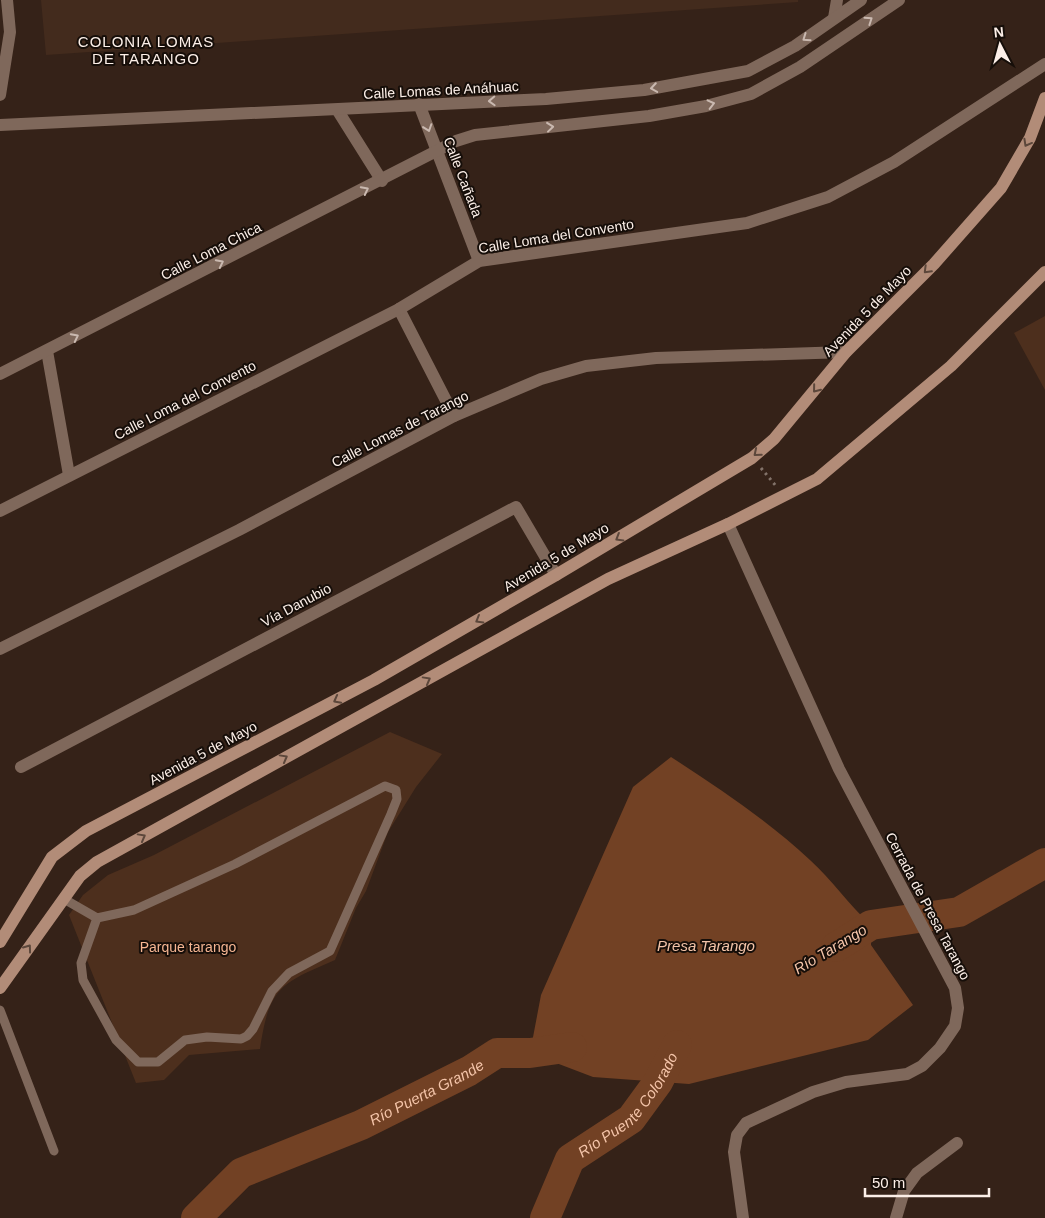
<svg xmlns="http://www.w3.org/2000/svg" width="1045" height="1218" font-family="Arial,sans-serif">
	<style>
		.built { fill: #432b1d }
		.green { fill: #4d2f1d }
		.water { fill: #724124 }
		.lines { fill: none; stroke-linecap: round; stroke-linejoin: round }
		.river { stroke: #724124; stroke-width: 30 }
		.path { stroke: #83736a; stroke-width: 3; stroke-dasharray: 2.5 4; stroke-linecap: butt }
		.lane { stroke: #7f685b; stroke-width: 9 }
		.street { stroke: #7f685b; stroke-width: 12 }
		.secondary { stroke: #b28c78; stroke-width: 12 }
		.oneway { stroke: #cab9b0 }
		.oneway2 { stroke: #5c473b }
		.labels { text-anchor: middle; dominant-baseline: central; stroke-width: 4; stroke-linejoin: round; paint-order: stroke }
		.street-label { font-size: 14px; fill: #fcefe8; stroke: #160e09 }
		.park-label { font-size: 14px; fill: #f5b592; stroke: #160e09 }
		.neighbourhood-label { font-size: 15px; letter-spacing: 1px; fill: #fcefe8; stroke: #160e09 }
		.water-label { font-size: 15px; font-style: italic; fill: #f4c4a9; stroke: #160e09 }
	</style>
	<rect width="100%" height="100%" fill="#352218"/>
	<!-- built -->
	<path class="built" d="M41,0H798V2L46,55Z"/>
	<!-- green -->
	<g class="green">
		<path d="M1045,316V390L1014,333Z"/>
		<path d="M390,732L442,754L416,787L388,832L366,891L356,908L335,960C279,984 269,988 260,1049L189,1055L164,1080L136,1083L69,915L83,895L108,875L154,855Z"/>
	</g>
	<!-- water -->
	<path class="water" d="M671,757C719,788 768,821 810,860C832,880 849,905 871,925V945L913,1005L868,1040L689,1084L593,1077L530,1053L541,995L633,787Z"/>
	<g class="lines">
		<!-- river -->
		<g class="river">
			<path d="M836,947L871,925L959,912L1045,863"/>
			<path id="s1" d="M196,1218L241,1173L361,1125L469,1071L497,1053H530L572,1047"/>
			<path id="s2" d="M545,1218L570,1159L631,1119L658,1082L677,1045"/>
		</g>
		<!-- path -->
		<path class="path" d="M761,468L776,486"/>
		<!-- lane -->
		<g class="lane">
			<path d="M64,899L97,918L134,910L235,864L385,786L396,790L397,799L391,814L330,951L289,973L272,991L253,1029L247,1036L241,1039L207,1037L185,1040L158,1062H138L116,1040L83,980L81,963L97,918"/>
			<path d="M0,1010L54,1151"/>
		</g>
		<!-- street -->
		<g class="street">
			<path d="M834,18L837,0"/>
			<path d="M0,95L10,32L7,0"/>
			<path d="M419,104L479,261"/>
			<path d="M338,111L382,181"/>
			<path d="M0,125L546,99L644,90L748,71L795,46L861,0"/>
			<path d="M399,309L454,416"/>
			<path d="M47,351L69,475"/>
			<path d="M0,374L456,141L475,135L649,116L706,106L751,94L800,67L899,0"/>
			<path d="M0,511L399,309L479,261L747,223L828,197L894,162L1045,64"/>
			<path d="M728,524L839,769L955,988L958,1008L955,1026L940,1048L922,1066L907,1074L846,1082L813,1092L746,1123L737,1135L734,1152L743,1218"/>
			<path d="M0,649L239,530L454,416L541,379L586,366L656,358L846,352"/>
			<path d="M21,767L516,507L556,575"/>
			<path d="M896,1218L904,1191L917,1173L957,1143"/>
		</g>
		<!-- secondary -->
		<g class="secondary">
			<path d="M0,942L52,857L86,831L374,680L556,575L752,458L774,439L846,352L934,264L1001,188L1030,138L1045,98"/>
			<path d="M0,988L80,876L97,862L608,579L728,524L817,479L951,366L1045,272"/>
		</g>
	</g>
	<!-- one-way arrows -->
	<defs><path id="oneway-chevron" d="M-2-3.5L2.5 0L-2 3.5" fill="none" stroke-width="1.6" stroke-linecap="round" stroke-linejoin="round" transform="scale(1.25)"/></defs>
	<g class="oneway">
		<use href="#oneway-chevron" transform="translate(869 20) rotate(-34)"/>
		<use href="#oneway-chevron" transform="translate(806 38) rotate(145)"/>
		<use href="#oneway-chevron" transform="translate(654 88) rotate(171)"/>
		<use href="#oneway-chevron" transform="translate(492 101) rotate(178)"/>
		<use href="#oneway-chevron" transform="translate(711 104) rotate(-14)"/>
		<use href="#oneway-chevron" transform="translate(550 127) rotate(-6)"/>
		<use href="#oneway-chevron" transform="translate(428 128) rotate(71)"/>
		<use href="#oneway-chevron" transform="translate(365 190) rotate(-27)"/>
		<use href="#oneway-chevron" transform="translate(220 263) rotate(-27)"/>
		<use href="#oneway-chevron" transform="translate(75 337) rotate(-27)"/>
	</g>
	<g class="oneway2">
		<use href="#oneway-chevron" transform="translate(1027 143) rotate(119)"/>
		<use href="#oneway-chevron" transform="translate(927 270) rotate(135)"/>
		<use href="#oneway-chevron" transform="translate(816 389) rotate(129)"/>
		<use href="#oneway-chevron" transform="translate(757 453) rotate(140)"/>
		<use href="#oneway-chevron" transform="translate(619 538) rotate(149)"/>
		<use href="#oneway-chevron" transform="translate(479 620) rotate(150)"/>
		<use href="#oneway-chevron" transform="translate(427 680) rotate(-29)"/>
		<use href="#oneway-chevron" transform="translate(337 700) rotate(152)"/>
		<use href="#oneway-chevron" transform="translate(284 758) rotate(-29)"/>
		<use href="#oneway-chevron" transform="translate(142 837) rotate(-29)"/>
		<use href="#oneway-chevron" transform="translate(28 948) rotate(-54)"/>
	</g>
	<g class="labels">
		<!-- street labels -->
		<g class="street-label">
			<text transform="translate(441 90) rotate(-3)">Calle Lomas de Anáhuac</text>
			<text transform="translate(463 177) rotate(69)">Calle Cañada</text>
			<text transform="translate(556 236) rotate(-9)">Calle Loma del Convento</text>
			<text transform="translate(211 251) rotate(-27)">Calle Loma Chica</text>
			<text transform="translate(867 311) rotate(-46)">Avenida 5 de Mayo</text>
			<text transform="translate(185 400) rotate(-27)">Calle Loma del Convento</text>
			<text transform="translate(400 429) rotate(-27)">Calle Lomas de Tarango</text>
			<text transform="translate(556 557) rotate(-31)">Avenida 5 de Mayo</text>
			<text transform="translate(296 605) rotate(-28)">Vía Danubio</text>
			<text transform="translate(203 753) rotate(-28)">Avenida 5 de Mayo</text>
			<text transform="translate(928 906) rotate(62)">Cerrada de Presa Tarango</text>
		</g>
		<!-- park labels -->
		<g class="park-label">
			<text x="188" y="947">Parque tarango</text>
		</g>
		<!-- neighbourhood labels -->
		<g class="neighbourhood-label">
			<text x="146" y="41">COLONIA LOMAS<tspan x="146" dy="17">DE TARANGO</tspan></text>
		</g>
		<!-- water labels -->
		<g class="water-label">
			<text x="706" y="945">Presa Tarango</text>
			<text transform="translate(830 949) rotate(-31)">Río Tarango</text>
			<text stroke="none"><textPath href="#s1" startOffset="266">Río Puerta Grande</textPath></text>
			<text stroke="none"><textPath href="#s2" startOffset="145">Río Puente Colorado</textPath></text>
		</g>
	</g>
	<!-- north arrow -->
	<g transform="translate(1000 45) rotate(354)" stroke="#160e09" stroke-width="4" paint-order="stroke">
	<path d="M0-4L9 19L0 12L-9 19Z" fill="#fcefe8"/>
	<text y="-8" font-size="14" font-weight="bold" text-anchor="middle" fill="#fcefe8">N</text>
	</g>
	<!-- scale -->
	<path d="M865 1188v8h124v-8" fill="none" stroke="#fcefe8" stroke-width="2.5"/>
	<text x="872" y="1188" font-size="15" fill="#fcefe8" stroke="#160e09" stroke-width="4" paint-order="stroke">50 m</text>
</svg>
